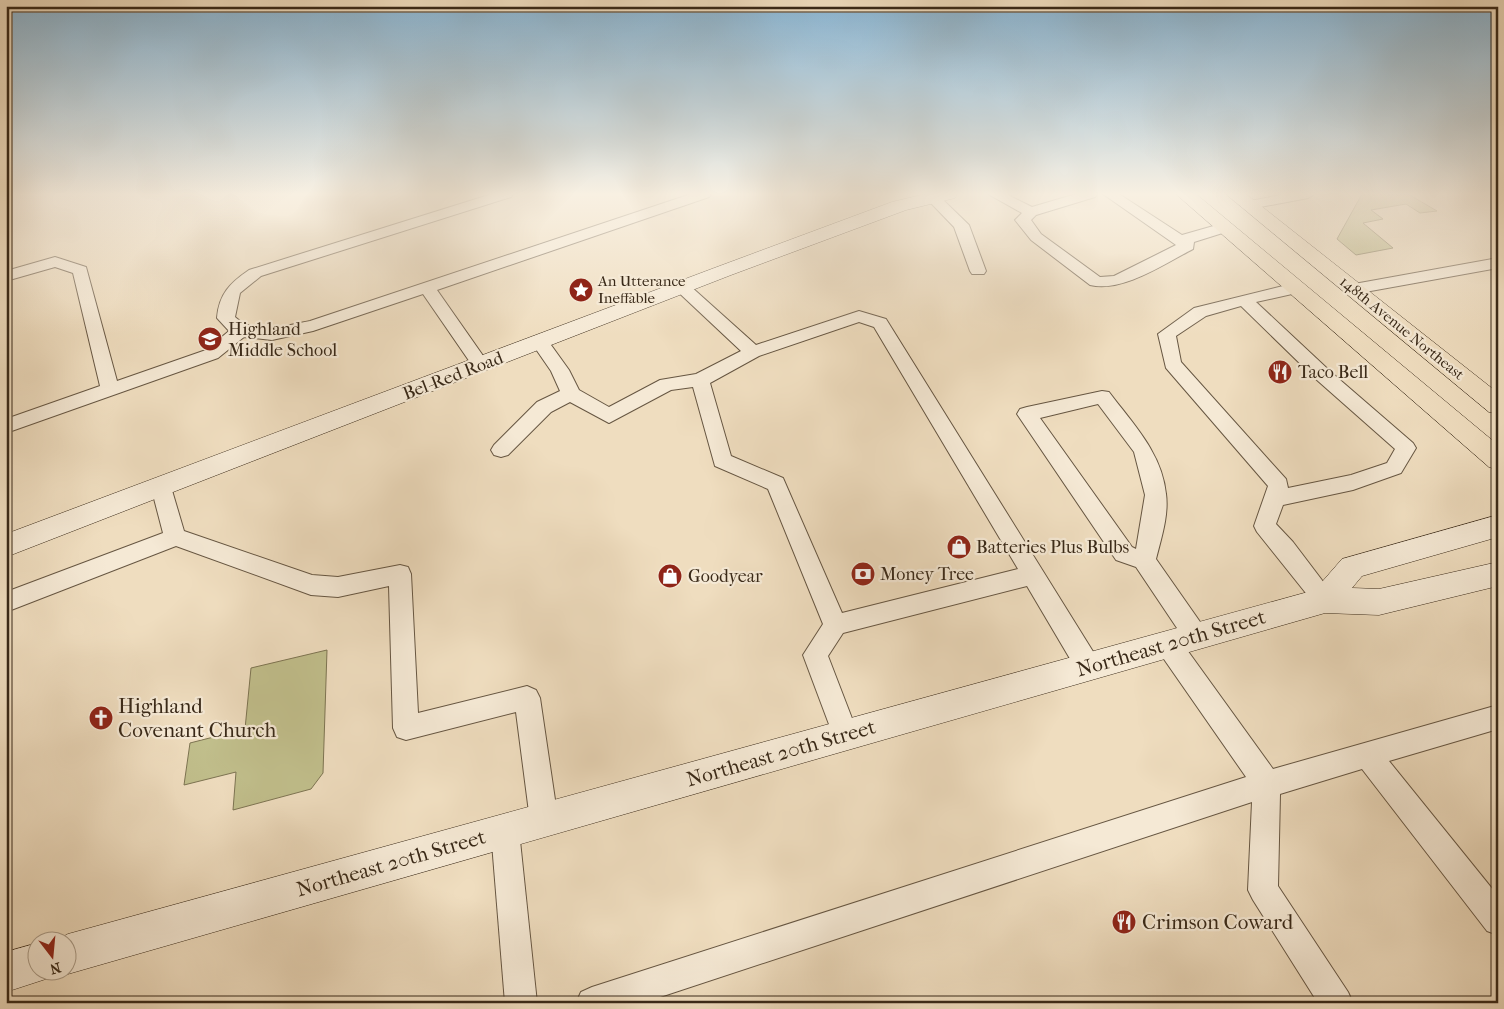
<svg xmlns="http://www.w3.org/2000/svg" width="1504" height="1009" font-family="'IM FELL French Canon',serif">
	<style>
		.green { fill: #c1bf8c; stroke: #7d7452 }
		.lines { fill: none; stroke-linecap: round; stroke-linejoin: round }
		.service-casing { stroke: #665642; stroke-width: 2 }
		.secondary-casing { stroke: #392918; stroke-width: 1 }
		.primary-casing { stroke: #392918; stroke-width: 1 }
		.service { fill: #f5e9d5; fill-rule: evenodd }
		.secondary { fill: #f5e9d5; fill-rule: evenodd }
		.primary { fill: #efddbf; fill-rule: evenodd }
		.labels { text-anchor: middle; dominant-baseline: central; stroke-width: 4.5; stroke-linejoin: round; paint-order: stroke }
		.far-poi-label { font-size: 15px; fill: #392918; stroke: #f5e9d5; text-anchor: start }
		.far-street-label { font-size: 15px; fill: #392918; stroke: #f5e9d5 }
		.poi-label { font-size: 18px; fill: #392918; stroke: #f5e9d5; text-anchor: start }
		.street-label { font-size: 18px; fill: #392918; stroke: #f5e9d5 }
		.near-street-label { font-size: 21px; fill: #392918; stroke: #f5e9d5 }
		.near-poi-label { font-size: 21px; fill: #392918; stroke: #f5e9d5; text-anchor: start }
	</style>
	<rect width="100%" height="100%" fill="#efddbf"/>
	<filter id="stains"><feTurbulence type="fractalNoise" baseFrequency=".004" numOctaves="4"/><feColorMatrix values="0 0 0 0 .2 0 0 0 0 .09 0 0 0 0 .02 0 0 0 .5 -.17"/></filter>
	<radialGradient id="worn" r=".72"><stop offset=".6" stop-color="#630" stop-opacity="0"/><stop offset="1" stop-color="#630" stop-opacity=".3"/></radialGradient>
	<!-- green -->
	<g class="green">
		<path d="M1362,194H1408L1437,211L1420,213L1406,204L1371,210L1383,219L1363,223L1393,248L1356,255L1337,239Z"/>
		<path d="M327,650L323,773L311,789L233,810L236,772L184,785L190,743L245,729L251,668Z"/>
	</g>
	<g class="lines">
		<defs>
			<g id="service">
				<path d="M492,194H513L511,197L261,276L240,293L235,317C255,336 284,326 310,321L691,194H711L709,197L437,290L486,360L489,364L486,368H474L423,294L313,331L272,340L244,337L218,358L6,433V419L100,386L73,273L55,267L6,281V271L55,257L86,267L117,381L206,350L229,331L217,318C219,294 230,283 249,270Z"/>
				<path d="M988,194H1006L1032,207L1076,194H1097L1095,197L1036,215L1031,220L1041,234L1100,277L1114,276L1176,245L1103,194H1119L1182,235L1224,223L1232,228L1229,231L1194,242L1193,249C1164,264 1122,293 1090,285L1031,240L1015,220L1022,213Z"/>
				<path d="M1286,194H1315L1308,198L1250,209L1243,205L1245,202Z"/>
				<path d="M934,195L939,196L969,225L986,271L984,274H972L970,271L954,227L927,199Z"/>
				<path d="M1498,258V268L1354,294L1348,293L1346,289L1348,285L1354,284Z"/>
				<path d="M682,282L688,284L756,345L859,311L886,319L1097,658L1100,666L1097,674L1088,677L1079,674L1027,586L843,633L828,656L858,734L854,743L845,746L836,743L803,655L823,624L768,489L715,466L693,387L671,390L609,423L570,402L551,412L508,455L501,457L494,455L491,450L494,445L537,402L560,391L551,371L531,342L534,338H546L569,370L579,390L609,407L660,380L696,374L741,351L676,290L674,287L676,284ZM859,322L874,327L1018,569L842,613L783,478L731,456L710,383L759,356Z"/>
				<path d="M1295,283L1301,284L1303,288L1301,292L1256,302L1332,373L1413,443L1416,448L1401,473L1353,490L1283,505L1276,524L1293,542L1337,600L1333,607L1325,610L1317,607L1257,532L1254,526L1268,486L1166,368L1158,334L1194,308ZM1241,306L1318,381L1395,449L1387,463L1351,475L1288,488L1286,479L1181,362L1176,336L1206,316Z"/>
				<path d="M1102,391L1109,392C1133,424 1162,453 1166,494C1169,515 1161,539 1156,559L1205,629L1208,636L1205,643L1196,646L1187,643L1136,567L1116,560L1017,414L1020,409L1027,407ZM1098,404L1134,452L1145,495L1136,549L1132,547L1040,418Z"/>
				<path d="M161,479L168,481L171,487L184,531L312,575L338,577L400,565L408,567L411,574L418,713L527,686L536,690L540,698L558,820L554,830L544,834L534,830L530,820L516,712L406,740L397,737L393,728L389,586L338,597L311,595L176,546L6,612V592L163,533L151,487L154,481Z"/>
				<path d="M1168,633L1177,636L1273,769L1498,705V729L1389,761L1498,896V935L1487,931L1362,769L1280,794L1278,886L1348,992L1353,1003H1318L1253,900L1248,890L1252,802L642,1003H576L581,992L592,987L1246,777L1159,652L1156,644L1159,636Z"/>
				<path d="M505,817L515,821L519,831L537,1003H505L491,831L495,821Z"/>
			</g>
			<g id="secondary">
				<path d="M926,194H957L955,198L906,210L731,275L6,557V534L717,267L892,202Z"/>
				<path d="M1498,515V537L1362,576L1352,588L1379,589L1498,562V586L1379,615L1325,613L68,974L62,972H68V942H53L68,934L1315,590L1342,559Z"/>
				<path d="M38,943V972H55L52,977L6,992V952Z"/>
			</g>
			<g id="primary">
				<path d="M1176,194H1196L1498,445V470L1489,467Z"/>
				<path d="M1226,194H1246L1498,393V414L1489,412Z"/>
			</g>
		</defs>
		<!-- service casing -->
		<use href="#service" class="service-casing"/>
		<!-- secondary casing -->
		<use href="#secondary" class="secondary-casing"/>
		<!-- primary casing -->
		<use href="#primary" class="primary-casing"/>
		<!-- service -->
		<use href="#service" class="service"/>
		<!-- secondary -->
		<use href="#secondary" class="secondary"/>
		<!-- primary -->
		<use href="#primary" class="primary"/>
	</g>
	<!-- sky -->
	<linearGradient id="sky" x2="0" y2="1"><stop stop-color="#89b6d5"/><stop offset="0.58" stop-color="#f8f0e2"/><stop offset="1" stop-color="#f8f0e2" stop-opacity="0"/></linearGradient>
	<rect width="1504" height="335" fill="url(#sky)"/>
	<!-- icons -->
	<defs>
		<symbol id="sight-disc" viewBox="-11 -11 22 22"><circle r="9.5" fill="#8f2418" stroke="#f5e9d5"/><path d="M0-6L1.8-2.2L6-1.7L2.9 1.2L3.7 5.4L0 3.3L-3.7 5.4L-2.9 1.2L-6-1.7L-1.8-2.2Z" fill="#fff"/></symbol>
		<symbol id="school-disc" viewBox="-11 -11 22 22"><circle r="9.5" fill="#8f2418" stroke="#f5e9d5"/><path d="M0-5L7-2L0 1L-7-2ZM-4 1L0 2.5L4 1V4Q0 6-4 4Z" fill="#fff"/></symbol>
		<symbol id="restaurant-disc" viewBox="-11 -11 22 22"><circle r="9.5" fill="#8f2418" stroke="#f5e9d5"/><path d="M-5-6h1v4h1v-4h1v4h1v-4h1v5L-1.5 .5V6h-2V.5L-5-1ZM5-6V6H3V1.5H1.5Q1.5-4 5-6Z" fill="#fff"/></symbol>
		<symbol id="shop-disc" viewBox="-11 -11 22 22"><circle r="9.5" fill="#8f2418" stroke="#f5e9d5"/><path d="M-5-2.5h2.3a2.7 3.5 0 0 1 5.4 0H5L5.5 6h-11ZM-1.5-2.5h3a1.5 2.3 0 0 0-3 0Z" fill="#fff"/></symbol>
		<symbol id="bank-disc" viewBox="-11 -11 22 22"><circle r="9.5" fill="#8f2418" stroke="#f5e9d5"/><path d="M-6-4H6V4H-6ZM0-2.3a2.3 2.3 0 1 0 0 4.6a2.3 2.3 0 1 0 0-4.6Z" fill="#fff"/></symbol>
		<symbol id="church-disc" viewBox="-11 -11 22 22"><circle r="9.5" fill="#8f2418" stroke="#f5e9d5"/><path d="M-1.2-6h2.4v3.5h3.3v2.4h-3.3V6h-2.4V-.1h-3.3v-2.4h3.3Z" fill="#fff"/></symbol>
	</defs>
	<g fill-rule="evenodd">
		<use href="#sight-disc" x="567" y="276" width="28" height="28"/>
		<use href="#school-disc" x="196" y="325" width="28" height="28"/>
		<use href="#restaurant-disc" x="1266" y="358" width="28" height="28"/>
		<use href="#shop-disc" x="945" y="533" width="28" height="28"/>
		<use href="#bank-disc" x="849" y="560" width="28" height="28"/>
		<use href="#shop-disc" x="656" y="562" width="28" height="28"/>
		<use href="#church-disc" x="87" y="704" width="28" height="28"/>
		<use href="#restaurant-disc" x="1110" y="908" width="28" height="28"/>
	</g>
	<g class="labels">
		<!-- far-poi labels -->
		<g class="far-poi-label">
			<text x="598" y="281">An Utterance<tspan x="598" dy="17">Ineffable</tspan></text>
		</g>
		<!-- far-street labels -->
		<g class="far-street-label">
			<text transform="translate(1402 328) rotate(39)">148th Avenue Northeast</text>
		</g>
		<!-- poi labels -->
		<g class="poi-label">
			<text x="228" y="329">Highland<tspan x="228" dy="21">Middle School</tspan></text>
			<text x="1298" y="372">Taco Bell</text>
			<text x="976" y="547">Batteries Plus Bulbs</text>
			<text x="880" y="574">Money Tree</text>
			<text x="688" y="576">Goodyear</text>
		</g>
		<!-- street labels -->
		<g class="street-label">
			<text transform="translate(453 376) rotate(-21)">Bel-Red Road</text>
		</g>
		<!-- near-street labels -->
		<g class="near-street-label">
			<text transform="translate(1171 643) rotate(-16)">Northeast 20th Street</text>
			<text transform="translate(781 753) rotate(-16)">Northeast 20th Street</text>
			<text transform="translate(391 863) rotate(-16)">Northeast 20th Street</text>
		</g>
		<!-- near-poi labels -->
		<g class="near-poi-label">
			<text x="118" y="706">Highland<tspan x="118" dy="24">Covenant Church</tspan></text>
			<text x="1142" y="922">Crimson Coward</text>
		</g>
	</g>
	<!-- margin -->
	<rect width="1504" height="1009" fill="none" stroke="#efddbf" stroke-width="25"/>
	<rect x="8" y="8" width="1489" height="994" fill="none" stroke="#392918" stroke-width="2.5"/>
	<rect x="12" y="12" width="1479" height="984" fill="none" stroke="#392918"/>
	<!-- north arrow -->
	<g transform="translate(52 956) rotate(164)"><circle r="24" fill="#f5e9d5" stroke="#aa9c89"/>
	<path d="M0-4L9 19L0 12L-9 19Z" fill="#8f2418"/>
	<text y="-8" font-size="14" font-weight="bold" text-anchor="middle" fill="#392918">N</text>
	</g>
	<rect width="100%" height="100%" filter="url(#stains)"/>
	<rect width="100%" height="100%" fill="url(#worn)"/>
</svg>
